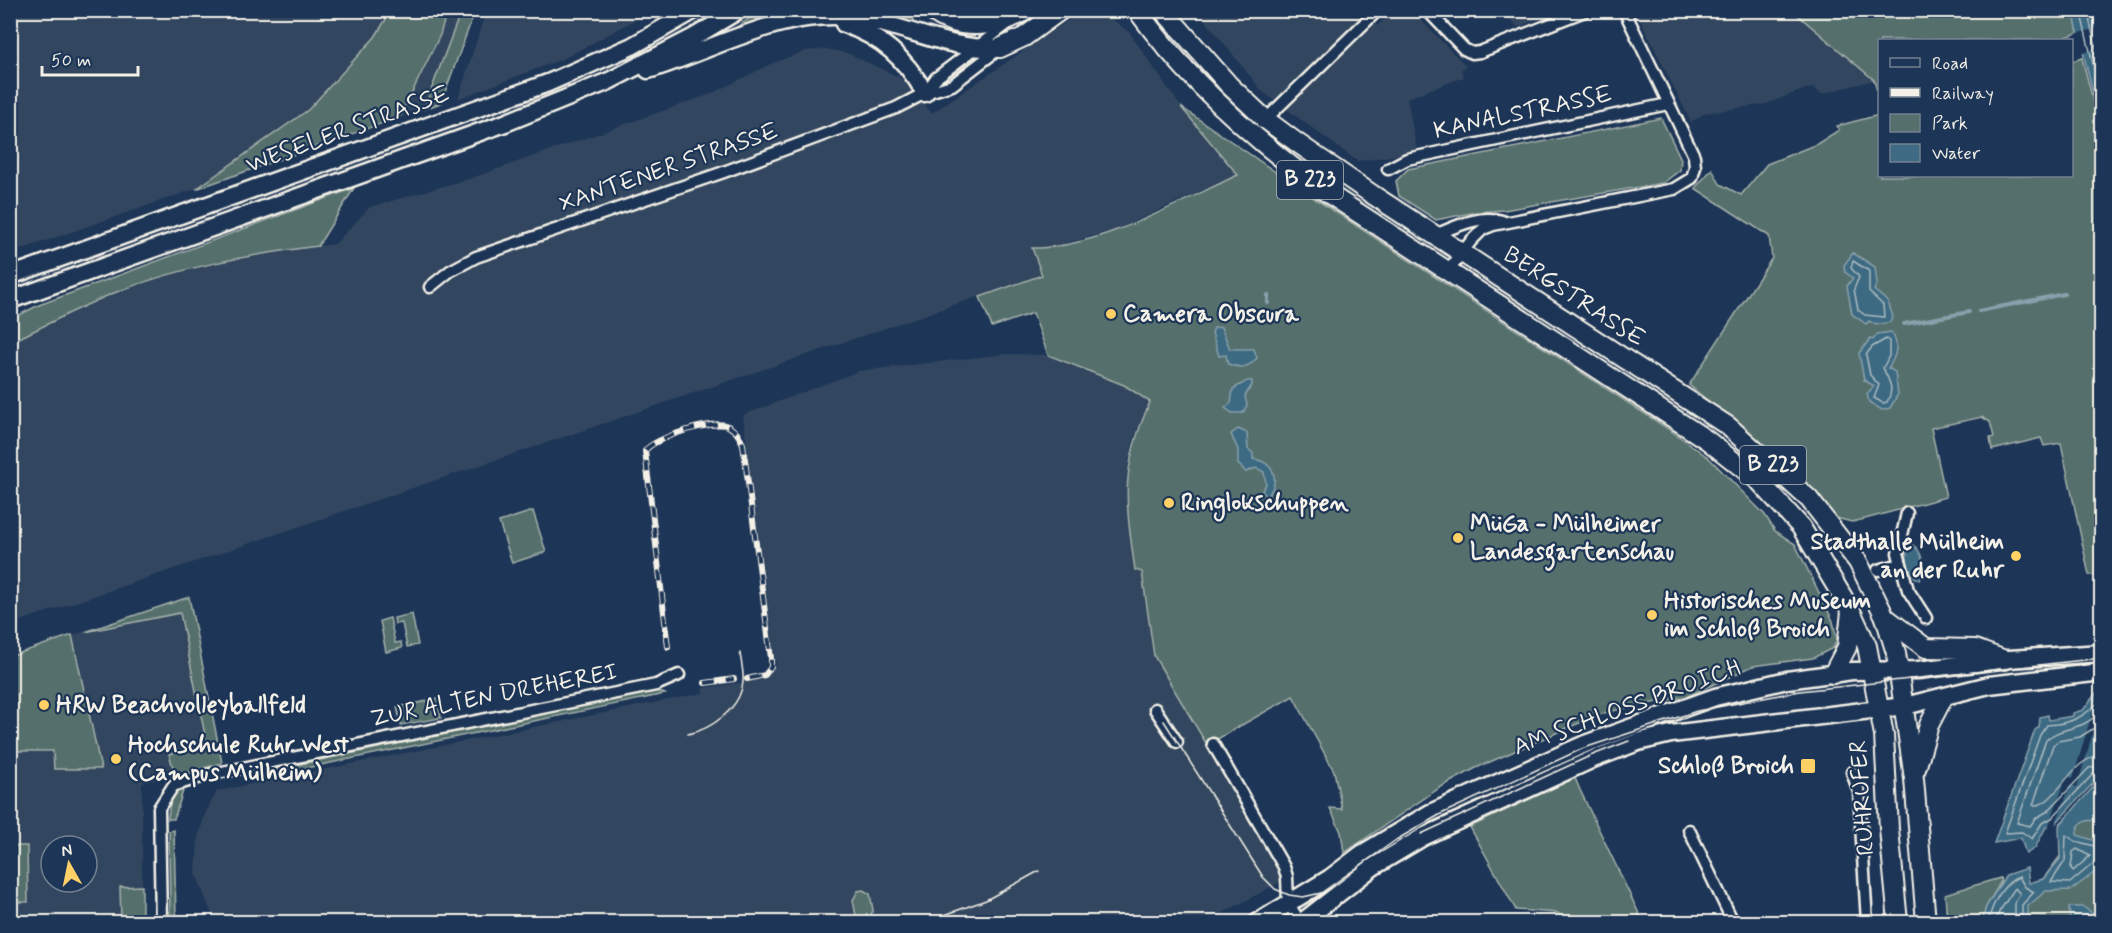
<svg xmlns="http://www.w3.org/2000/svg" width="2112" height="933" font-family="Mynerve,sans-serif">
	<style>
		.built { fill: #33465f; fill-rule: evenodd }
		.green { fill: #556f6c; stroke: #a4b0aa; stroke-width: 1.5 }
		.water { fill: #3e6a83; stroke: #87a0ab; stroke-width: 1.5 }
		.pier { fill: #1d3557 }
		.lines { fill: none; stroke-linecap: round; stroke-linejoin: round }
		.shore { stroke: #abbbc0; stroke-width: 1.5 }
		.stream { stroke: #87a0ab; stroke-width: 4 }
		.street-casing { stroke: #f4f1e8; stroke-width: 15 }
		.secondary-casing { stroke: #f4f1e8; stroke-width: 21 }
		.primary-casing { stroke: #f4f1e8; stroke-width: 22 }
		.street { stroke: #1d3557; stroke-width: 10 }
		.secondary { stroke: #1d3557; stroke-width: 16 }
		.primary { stroke: #1d3557; stroke-width: 18 }
		.tram { stroke: #f4f1e8; stroke-width: 1.5 }
		.rail-casing { stroke: #f4f1e8; stroke-width: 6 }
		.rail { stroke: #1d3557; stroke-width: 4; stroke-dasharray: 11; stroke-linecap: butt }
		.poi-dot { fill: #ffd166; stroke: #1d3557; stroke-width: 2 }
		.labels { text-anchor: middle; dominant-baseline: central; stroke-width: 4.5; stroke-linejoin: round; paint-order: stroke }
		.shield { fill: #1d3557; stroke: #b4b9bc; stroke-width: 1.5 }
		.shield-label { font-size: 22px; font-weight: bold; fill: #f4f1e8 }
		.street-label { font-size: 24px; fill: #f4f1e8; stroke: #1d3557 }
		.poi-label { font-size: 24px; font-weight: bold; fill: #f4f1e8; stroke: #1d3557; text-anchor: start }
	</style>
	<rect width="100%" height="100%" fill="#1d3557"/>
	<filter id="ink" filterUnits="userSpaceOnUse"><feTurbulence type="fractalNoise" baseFrequency=".0167" numOctaves="2"/><feDisplacementMap in="SourceGraphic" scale="12" xChannelSelector="R" yChannelSelector="G"/><feConvolveMatrix kernelMatrix="1 2 1 2 8 2 1 2 1" color-interpolation-filters="sRGB"/></filter>
	<g filter="url(#ink)">
		<!-- built -->
		<g class="built">
			<path d="M10,11H461L424,109L11,253Z"/>
			<path d="M486,11V10L651,11L567,57L458,99Z"/>
			<path d="M1198,11H1360L1377,26L1393,11H1412L1466,66L1461,70L1464,77L1407,98L1417,152L1357,161L1262,91Z"/>
			<path d="M1502,11H1559L1518,27Z"/>
			<path d="M1636,11H1793L1874,80L1821,94L1814,88L1805,89L1766,104L1705,113L1691,122Z"/>
			<path d="M1084,14H1099L1113,20L1130,33L1181,107L1239,174L1115,230L1049,248H1032L1042,275L11,624V342L113,293L184,269L242,256L335,244L370,207L472,178L711,94L773,63L806,51L826,49L847,53L901,78L932,113L1070,19Z"/>
			<path d="M1006,354L1048,355L1124,385L1150,402L1134,438L1127,469L1135,569L1142,572L1154,656L1284,880L1206,922H215L196,874L198,838L205,814L217,791L703,693V688L766,679L776,666L743,415L859,371Z"/>
			<path d="M189,597L223,766L142,783V922H11L10,656ZM51,846H87V882H51Z"/>
		</g>
		<!-- green -->
		<g class="green">
			<path d="M391,11H447L440,35L400,117L196,189L308,110L375,37Z"/>
			<path d="M461,11H475L441,103L424,109Z"/>
			<path d="M760,11H805L728,33Z"/>
			<path d="M876,11H916L920,14L910,23Z"/>
			<path d="M1793,11H2074L2078,33L2057,40H1880L1879,98L1874,80Z"/>
			<path d="M2082,58L2102,135L2101,575H2089L2061,443L2044,446L2041,438L1992,450L1990,438L1994,437L1990,422L1982,417L1931,428L1946,497L1865,519L1852,522L1836,518L1792,471L1689,385L1772,258L1769,236L1695,188L1712,169L1720,184L1741,195L1767,164L1817,144L1839,130L1837,126L1879,115L1880,176H2072V61Z"/>
			<path d="M1181,107L1309,195L1673,432L1709,458L1765,515L1775,531L1795,544L1833,621L1837,640L1833,648L1813,658L1753,666L1688,696L1607,712L1572,726L1476,768L1441,787L1344,853L1341,832L1330,808L1342,809L1334,771L1293,696L1207,745L1154,656L1142,572L1135,570C1125,499 1120,469 1150,402L1124,385L1048,355L1033,313L992,327L980,297L1042,275L1032,248C1097,249 1179,202 1238,175Z"/>
			<path d="M1661,118L1681,159L1680,170L1663,183L1504,210L1476,212L1436,220L1399,196L1396,181L1408,169Z"/>
			<path d="M354,188L318,246C248,255 180,267 114,293C79,307 45,326 11,342V319L39,305Z"/>
			<path d="M533,511L546,552L512,563L499,522Z"/>
			<path d="M189,597L222,763L182,774L174,771L169,754L207,745L180,613L85,632Z"/>
			<path d="M412,614L418,645L407,647L402,623L395,624L394,618Z"/>
			<path d="M390,618L395,643L401,642L402,648L386,652L380,621Z"/>
			<path d="M72,635L101,769H54L53,751H11V656Z"/>
			<path d="M655,690L665,694L248,780L254,774Z"/>
			<path d="M438,699L441,718L401,725L397,707Z"/>
			<path d="M1575,778L1580,790L1643,922H1562L1558,913L1516,910L1470,827Z"/>
			<path d="M2101,781V922H2009L2029,884L2043,879L2064,851L2060,824Z"/>
			<path d="M184,788L174,819H168C169,806 170,793 184,788Z"/>
			<path d="M174,830L176,919H170L169,831Z"/>
			<path d="M10,846H27L28,902H11Z"/>
			<path d="M2000,878L2001,881L1986,907L1982,922H1947L1945,894Z"/>
			<path d="M142,886V922H121L120,887Z"/>
			<path d="M863,890L870,894L873,910L870,917L862,920L856,916L853,900L858,891Z"/>
		</g>
		<!-- water -->
		<g class="water">
			<path d="M2073,11H2101V126Z"/>
			<path d="M1853,253L1875,267L1877,284L1874,290L1888,302L1893,317L1890,322L1876,325L1869,321L1866,324L1852,314L1847,286L1853,278L1845,272L1844,265Z"/>
			<path d="M1221,327L1230,349H1254L1257,358C1249,368 1240,369 1228,364L1226,355L1219,356L1212,333L1214,328Z"/>
			<path d="M1891,332C1900,343 1896,357 1888,368L1895,372L1898,394L1890,408L1882,410L1869,402L1867,394L1874,386L1864,380L1859,353L1870,339L1873,340L1878,334Z"/>
			<path d="M1247,381H1252V385L1245,396L1247,405L1243,413H1232L1225,408L1231,403L1233,389Z"/>
			<path d="M1238,429L1247,433L1248,449L1253,453V459C1275,462 1281,482 1266,497L1262,490L1266,484L1264,472L1256,468L1246,472L1238,464V450L1231,434Z"/>
			<path d="M1912,544C1922,550 1928,572 1919,580C1908,574 1902,552 1912,544Z"/>
			<path d="M2096,693H2101V821C2090,819 2076,820 2077,835L2099,842L2101,863L2094,873L2071,890L2046,891L2028,906V922H1982L1986,907L2006,875L2027,868L2029,883L2043,879L2060,859L2059,826L2101,778L2099,777L2054,825L2046,827L2035,848L2026,854L2021,838L1994,843L2035,730L2039,727L2040,717L2048,715L2049,720L2073,716V713L2083,710Z"/>
			<path d="M2069,907H2083L2101,919V922H2070Z"/>
		</g>
		<!-- pier -->
		<g class="pier">
			<path d="M2101,27V48L2079,54L2075,34Z"/>
			<path d="M2098,693H2101V705L2077,787L2071,785L2054,828L2046,833L2067,776L2073,778Z"/>
		</g>
		<g class="lines">
			<!-- shore -->
			<g class="shore">
				<path d="M2080,10L2102,101"/>
				<path d="M2087,10L2102,73"/>
				<path d="M1853,261L1869,271V292L1883,305L1884,317L1865,315L1858,310L1854,289L1859,277L1851,268Z"/>
				<path d="M1886,339L1889,341V356L1883,368C1889,381 1895,388 1887,402L1883,403L1874,398L1879,385L1870,375L1866,355L1872,347Z"/>
				<path d="M2102,699C2085,716 2072,724 2047,725L2040,735L2005,833L2022,832L2032,839L2042,823L2052,818L2093,774H2102"/>
				<path d="M2102,710C2081,733 2062,725 2046,740L2017,823L2030,826L2036,818L2048,811L2089,768L2102,766"/>
				<path d="M2102,723L2080,737L2058,741L2053,745L2033,805C2056,808 2071,755 2102,756"/>
				<path d="M2102,848L2075,841L2066,835L2065,861L2051,882L2070,883L2095,862L2102,860"/>
				<path d="M2077,849L2090,856L2073,871L2071,868L2073,852Z"/>
				<path d="M1988,922C1992,905 2002,883 2019,877L2025,887L2034,892L2022,905V922"/>
				<path d="M1996,922L1999,912L2015,888L2020,894L2015,903V922"/>
			</g>
			<!-- stream -->
			<g class="stream">
				<path d="M1268,303V295"/>
				<path d="M1979,311L2064,294"/>
				<path d="M1904,324L1969,312"/>
			</g>
			<defs>
				<g id="street">
					<path d="M1427,10L1464,49L1472,53L1480,52L1587,10"/>
					<path d="M925,93L936,78L1010,22"/>
					<path d="M1262,123L1378,10"/>
					<path d="M1388,169L1407,159L1668,104"/>
					<path d="M1435,235C1455,227 1480,214 1502,221"/>
					<path d="M1449,270L1471,241L1483,229L1493,225L1674,189L1692,178L1695,167L1694,156L1624,10"/>
					<path d="M430,287L450,271L476,257L721,173L896,108L925,93L952,85L1000,48"/>
					<path d="M1907,513L1898,553L1908,590L1926,618"/>
					<path d="M1878,570L1901,564"/>
					<path d="M1155,709L1177,742"/>
					<path d="M1213,744L1284,867L1287,877L1288,903L1300,922"/>
					<path d="M1852,772L1859,792L1867,922"/>
					<path d="M1689,830L1733,922"/>
					<path d="M161,922L159,808L173,786L207,775L656,685L679,675"/>
				</g>
				<g id="secondary">
					<path d="M844,24C882,37 905,58 925,93"/>
					<path d="M648,70C714,50 787,6 858,18C907,26 950,51 1000,48"/>
					<path d="M10,276L548,83L632,46L695,10"/>
					<path d="M10,300L505,123L609,81L694,37L739,10"/>
					<path d="M1258,922L1330,878L1363,853L1430,813L1585,744L1715,697L1787,680L1852,671L1918,670L2009,659L2102,653"/>
					<path d="M1302,922L1373,867L1423,837L1593,759L1638,742L1671,734L1905,706L1989,685L2102,672"/>
				</g>
				<g id="primary">
					<path d="M931,10C956,32 1000,28 1026,10"/>
					<path d="M1137,10C1188,81 1253,139 1323,190L1707,440L1760,482L1801,527L1851,611L1867,646L1884,735L1889,829L1898,922"/>
					<path d="M1163,10L1229,85L1265,119L1296,142L1373,195L1728,426L1809,499L1858,562L1885,617L1896,653L1914,779L1926,922"/>
					<path d="M1000,48L1024,37L1061,10"/>
					<path d="M1885,617L1926,648L1975,649L2005,660"/>
					<path d="M1833,674L1847,647L1851,612"/>
					<path d="M1916,769L1929,725L1943,698"/>
				</g>
			</defs>
			<!-- street casing -->
			<use href="#street" class="street-casing"/>
			<!-- secondary casing -->
			<use href="#secondary" class="secondary-casing"/>
			<!-- primary casing -->
			<use href="#primary" class="primary-casing"/>
			<!-- street -->
			<use href="#street" class="street"/>
			<!-- secondary -->
			<use href="#secondary" class="secondary"/>
			<!-- primary -->
			<use href="#primary" class="primary"/>
			<!-- tram -->
			<g class="tram">
				<path d="M1164,721L1263,877L1275,889L1289,895L1303,897L1321,893L1396,840L1441,814L1584,748L1697,711L1800,691L2102,658"/>
				<path d="M688,734C712,729 741,708 743,681C744,672 741,662 740,653"/>
				<path d="M1421,834L1590,756L1629,741"/>
				<path d="M925,922L986,900L1039,871"/>
			</g>
			<defs>
				<g id="rail">
					<path d="M668,647L645,451C653,438 713,419 728,426C736,430 740,437 743,444L771,658V667L765,675L747,679"/>
					<path d="M705,683L734,679"/>
				</g>
			</defs>
			<!-- rail casing -->
			<use href="#rail" class="rail-casing"/>
			<!-- rail -->
			<use href="#rail" class="rail"/>
		</g>
	</g>
	<!-- markers -->
	<g class="poi-dot">
		<circle cx="1111" cy="314" r="6"/>
		<circle cx="1169" cy="503" r="6"/>
		<circle cx="1458" cy="538" r="6"/>
		<circle cx="2016" cy="556" r="6"/>
		<circle cx="1652" cy="615" r="6"/>
		<circle cx="44" cy="705" r="6"/>
		<circle cx="116" cy="759" r="6"/>
		<rect x="1800" y="758" width="16" height="16" rx="3"/>
	</g>
	<g class="labels">
		<!-- shield labels -->
		<g class="shield">
			<rect x="1277" y="161" width="66" height="38" rx="4.5"/>
			<rect x="1740" y="446" width="66" height="38" rx="4.5"/>
		</g>
		<g class="shield-label">
			<text x="1310" y="180">B 223</text>
			<text x="1773" y="465">B 223</text>
		</g>
		<!-- street labels -->
		<g class="street-label">
			<text transform="translate(1523 113) rotate(-12)">KANALSTRASSE</text>
			<text transform="translate(348 130) rotate(-20)">WESELER STRASSE</text>
			<text transform="translate(669 168) rotate(-19)">XANTENER STRASSE</text>
			<text transform="translate(1574 297) rotate(33)">BERGSTRASSE</text>
			<text transform="translate(494 696) rotate(-11)">ZUR ALTEN DREHEREI</text>
			<text transform="translate(1627 708) rotate(-20)">AM SCHLOSS BROICH</text>
			<text transform="translate(1863 798) rotate(-94)">RUHRUFER</text>
		</g>
		<!-- poi labels -->
		<g class="poi-label">
			<text x="1123" y="314">Camera Obscura</text>
			<text x="1181" y="503">Ringlokschuppen</text>
			<text x="1470" y="524">MüGa - Mülheimer<tspan x="1470" dy="28">Landesgartenschau</tspan></text>
			<text x="2004" y="542" text-anchor="end">Stadthalle Mülheim<tspan x="2004" dy="28">an der Ruhr</tspan></text>
			<text x="1664" y="601">Historisches Museum<tspan x="1664" dy="28">im Schloß Broich</tspan></text>
			<text x="56" y="705">HRW Beachvolleyballfeld</text>
			<text x="128" y="745">Hochschule Ruhr West<tspan x="128" dy="28">(Campus Mülheim)</tspan></text>
			<text x="1794" y="766" text-anchor="end">Schloß Broich</text>
		</g>
	</g>
	<!-- margin -->
	<rect width="2112" height="933" fill="none" stroke="#1d3557" stroke-width="36"/>
	<rect x="18" y="18" width="2076" height="897" fill="none" stroke="#f4f1e8" stroke-width="2" filter="url(#ink)"/>
	<!-- legend -->
	<rect x="1878" y="39" width="195" height="138" fill="#1d3557" stroke="#738091" stroke-width="1.5"/>
	<rect x="1890" y="58" width="30" height="9" fill="#1d3557" stroke="#738091" stroke-width="1.5"/>
	<text x="1932" y="69" font-size="18" fill="#f4f1e8">Road</text>
	<rect x="1890" y="88" width="30" height="9" fill="#f4f1e8" stroke="#738091" stroke-width="1.5"/>
	<text x="1932" y="99" font-size="18" fill="#f4f1e8">Railway</text>
	<rect x="1890" y="114" width="30" height="18" fill="#556f6c" stroke="#738091" stroke-width="1.5"/>
	<text x="1932" y="129" font-size="18" fill="#f4f1e8">Park</text>
	<rect x="1890" y="144" width="30" height="18" fill="#3e6a83" stroke="#738091" stroke-width="1.5"/>
	<text x="1932" y="159" font-size="18" fill="#f4f1e8">Water</text>
	<!-- north arrow -->
	<g transform="translate(69 864) rotate(351)"><circle r="28" fill="#1d3557" stroke="#738091" stroke-width="1.5"/>
	<path d="M0-4.5L10 22L0 15L-10 22Z" fill="#ffd166"/>
	<text y="-9" font-size="16" font-weight="bold" text-anchor="middle" fill="#f4f1e8">N</text>
	</g>
	<!-- scale -->
	<path d="M42 66v9h96v-9" fill="none" stroke="#f4f1e8" stroke-width="3"/>
	<text x="51" y="66" font-size="18" fill="#f4f1e8" stroke="#1d3557" stroke-width="4.5" paint-order="stroke">50 m</text>
</svg>
